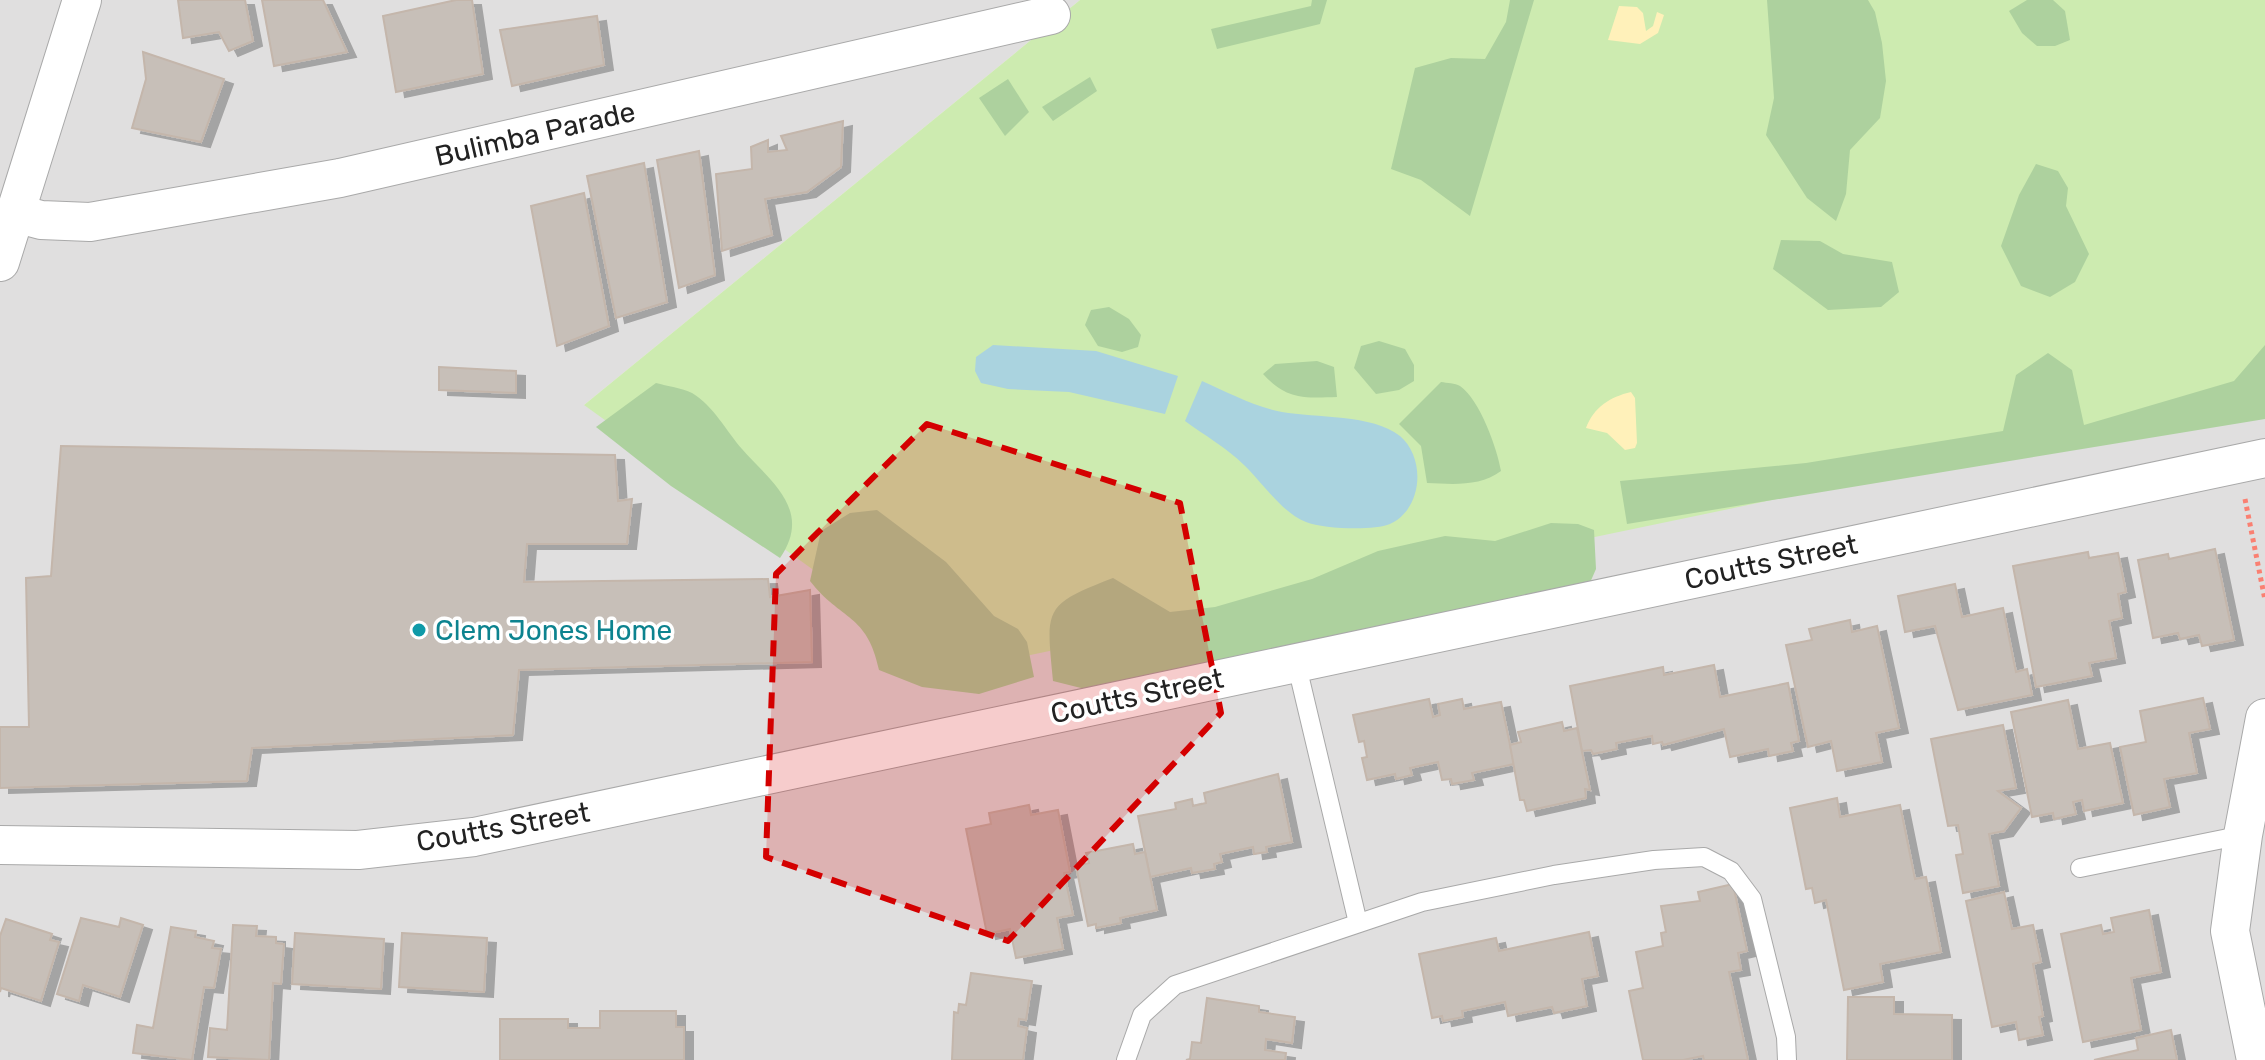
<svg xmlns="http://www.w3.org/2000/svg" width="2265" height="1060" font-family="Rubik,sans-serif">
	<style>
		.residential { fill: #e0dfdf }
		.grass { fill: #cdebb0 }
		.forest { fill: #add19e }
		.sand { fill: #fff1ba }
		.water { fill: #aad3df }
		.building { fill: #c7bfb8; stroke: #c4b6ab; stroke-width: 2; filter: url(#shadow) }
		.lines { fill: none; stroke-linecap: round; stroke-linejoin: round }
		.lane-casing { stroke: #a9a9a9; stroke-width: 20 }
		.street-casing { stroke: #a9a9a9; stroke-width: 40 }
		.path { stroke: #fa8072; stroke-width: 5; stroke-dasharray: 4 4; stroke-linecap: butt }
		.lane { stroke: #fff; stroke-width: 18 }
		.street { stroke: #fff; stroke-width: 38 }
		.marked { fill: #d40000; fill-opacity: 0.2; stroke: #d40000; stroke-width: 6; stroke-dasharray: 16 10; stroke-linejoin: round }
		.culture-dot { fill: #0f9aa8; stroke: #fff; stroke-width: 3 }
		.labels { text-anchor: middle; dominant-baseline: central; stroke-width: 7; stroke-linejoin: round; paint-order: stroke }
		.street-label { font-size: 28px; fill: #222; stroke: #fff }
		.culture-label { font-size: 28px; fill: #0d838f; stroke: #fff; text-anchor: start }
	</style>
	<defs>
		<filter id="shadow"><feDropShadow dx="9" dy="5" stdDeviation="0" flood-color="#0004"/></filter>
	</defs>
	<rect width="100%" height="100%" fill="#f2efe9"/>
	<!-- residential -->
	<path class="residential" d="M0,0H1080L584,405L2265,397V1060H0Z"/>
	<!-- grass -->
	<path class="grass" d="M1080,0H2265V397L954,671L584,405Z"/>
	<!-- forest -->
	<g class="forest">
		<path d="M1312,0H1327L1320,24L1217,49L1211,29L1311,6Z"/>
		<path d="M1510,0H1534L1470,216L1421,180L1391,169L1415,68L1451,58L1485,59L1506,22Z"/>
		<path d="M1767,0H1868L1875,12L1882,43L1886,81L1880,118L1850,150L1846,194L1836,221L1807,198L1766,135L1774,98Z"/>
		<path d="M2027,0H2053L2065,11L2070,40L2055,46H2037L2022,33L2009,11Z"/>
		<path d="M1090,77L1097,91L1053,121L1042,107Z"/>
		<path d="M1008,79L1029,112L1005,136L979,98Z"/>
		<path d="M2036,164L2058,171L2068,188L2066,206L2089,254L2075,282L2050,297L2021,286L2001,246L2019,195Z"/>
		<path d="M1781,240L1820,241L1843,254L1892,262L1899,292L1881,307L1828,310L1773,269Z"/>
		<path d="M1109,307L1129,319L1141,335L1138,347L1122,352L1098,346L1085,325L1091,310Z"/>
		<path d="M1379,341L1405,349L1414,365V381L1399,390L1376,394L1354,368L1361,346Z"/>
		<path d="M2265,345V419L1627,524L1620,481L1806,463L2003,431L2016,375L2048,353L2072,370L2084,425L2234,381Z"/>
		<path d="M1317,361L1334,367L1337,397C1304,398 1287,400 1263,374L1275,364Z"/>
		<path d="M1441,382C1447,383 1455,383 1460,386C1480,400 1497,448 1501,471C1480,487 1452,484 1427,483L1421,446L1399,424Z"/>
		<path d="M656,383C667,386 682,388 692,393C713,405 727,432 742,449C771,482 813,510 780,558L671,486L596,427Z"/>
		<path d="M877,510L946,562L994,616L1018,629L1027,642L1034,677L979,694L922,687L879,670C867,613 841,621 810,581L821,531L850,513Z"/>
		<path d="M1551,523L1578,524L1594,530L1596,569L1589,585L1085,689L1053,681C1046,608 1043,605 1113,578L1170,612L1215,607L1312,579L1378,551L1445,536L1495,541Z"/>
	</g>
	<!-- sand -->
	<g class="sand">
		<path d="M1619,6L1637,7L1643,13L1646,31L1653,26L1657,12L1664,15L1658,33L1640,44L1608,40Z"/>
		<path d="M1631,392L1635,398L1637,443L1635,448L1625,450L1607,433L1586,428C1594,407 1610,397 1631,392Z"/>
	</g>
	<!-- water -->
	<g class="water">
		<path d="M993,345L1096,351L1178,376L1165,414L1069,392L1008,389L981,383L975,371L976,357Z"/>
		<path d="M1202,381C1227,392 1255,407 1282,412C1315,418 1373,414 1400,436C1426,458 1423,509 1390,524C1373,531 1324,529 1306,522C1282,513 1262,482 1244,465C1227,448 1204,435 1185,421Z"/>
	</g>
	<!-- building -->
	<g class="building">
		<path d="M178,0H245L253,41L229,51L219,32L183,38Z"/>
		<path d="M262,0H323L347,52L274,66Z"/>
		<path d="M456,0H472L483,74L396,92L383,16Z"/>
		<path d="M597,16L604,65L512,86L500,30Z"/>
		<path d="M143,52L224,79L201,142L132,128L146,79Z"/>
		<path d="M843,121L841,167L807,192L765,199L772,235L722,251L716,174L752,169L751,147L768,140V152L787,150L781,136Z"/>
		<path d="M699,151L715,275L679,288L657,160Z"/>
		<path d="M644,163L667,302L616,318L587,176Z"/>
		<path d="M584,193L609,326L557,346L531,206Z"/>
		<path d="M439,367L516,371V393L439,390Z"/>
		<path d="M61,446L615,455L618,501L632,499L627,544H527L524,582L768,579L770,597L810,590L812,662L519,670L513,735L252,748L247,781L0,788V727H29L26,578L51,576Z"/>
		<path d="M2215,549L2234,640L2202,646L2199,635L2180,639L2178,633L2153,638L2138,560L2168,554L2169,559Z"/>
		<path d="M2088,552L2089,558L2118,553L2126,592L2118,594L2122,618L2109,621L2116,658L2089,663L2092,676L2036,687L2013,566Z"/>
		<path d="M1955,584L1962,617L2003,608L2016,672L2027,669L2032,695L1958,710L1935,626L1905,632L1898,596Z"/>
		<path d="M1850,620L1852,632L1877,626L1899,728L1876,733L1882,762L1837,771L1831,741L1808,747L1786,645L1812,640L1809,629Z"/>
		<path d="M1714,665L1720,697L1788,683L1799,741L1791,743L1793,751L1769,756L1768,749L1730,757L1724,729L1663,745L1662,742L1653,744L1652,736L1616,743L1617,749L1593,754L1591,750L1582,751L1570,686L1663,667L1664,675Z"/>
		<path d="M2203,698L2210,729L2189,733L2197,773L2164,779L2170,807L2134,815L2120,747L2146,742L2140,711Z"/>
		<path d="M1429,699L1433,717L1440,715L1438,704L1462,699L1464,709L1501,702L1514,764L1472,773L1474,780L1452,784L1451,779L1442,780L1438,762L1410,768L1412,775L1396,779L1395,774L1367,780L1362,758L1367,757L1364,741L1359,742L1353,715Z"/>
		<path d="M2068,700L2078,749L2110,743L2123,803L2084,811L2082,800L2073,802L2076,814L2054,819L2053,813L2032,817L2011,712Z"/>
		<path d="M1562,722L1564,731L1577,728L1590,790L1585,789L1586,798L1527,811L1524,800H1520L1510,745L1521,742L1518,732Z"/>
		<path d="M2003,725L2016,788L1998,791L2021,808L2004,831L1989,834L1999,886L1963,893L1956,855L1963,854L1958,825L1948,826L1931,739Z"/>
		<path d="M1278,774L1292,842L1266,847L1267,852L1254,854L1253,847L1220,854L1222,862L1214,864L1215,869L1192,873L1191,868L1150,877L1138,816L1176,809L1175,803L1192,799L1193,806L1206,803L1204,793Z"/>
		<path d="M1837,798L1840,817L1900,805L1915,879L1926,877L1941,952L1880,964L1883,982L1844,990L1826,900L1815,903L1812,888L1806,889L1790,808Z"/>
		<path d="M1029,805L1031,815L1058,810L1070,872L1064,873L1073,915L1057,918L1063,949L1016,958L1010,929L987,934L966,829L991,824L989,813Z"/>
		<path d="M1133,844L1135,854L1145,852L1157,910L1120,918L1121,923L1096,928V924L1088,926L1076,866L1089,863L1086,853Z"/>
		<path d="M1733,884L1747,951L1738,953L1741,970L1729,972L1748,1060H1704L1703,1056L1683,1060H1643L1629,991L1643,988L1636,952L1663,946L1661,933L1666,932L1661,906L1700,901L1698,892Z"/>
		<path d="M2004,892L2012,929L2033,925L2041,962L2033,964L2043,1016L2039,1017L2043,1035L2019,1040L2016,1022L1992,1027L1966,901Z"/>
		<path d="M2149,910L2161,972L2131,978L2141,1030L2083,1042L2061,934L2101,925L2103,934L2114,932L2111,918Z"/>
		<path d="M81,918L119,927L121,918L143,925L120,997L83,985L79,1001L57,994Z"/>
		<path d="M6,919L52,934L50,940L59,942L41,1001L1,988L0,992V936Z"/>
		<path d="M233,925L257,926L256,936L276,937V943L284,944L281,984L273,983L269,1060L208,1057L210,1028L227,1030Z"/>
		<path d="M171,927L196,931L195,937L214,941L212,948L221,949L214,988L204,987L192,1060L133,1053L137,1025L153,1028Z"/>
		<path d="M1589,932L1598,976L1582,979L1587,1006L1554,1013L1552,1007L1508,1016L1505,1002L1462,1011L1463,1017L1443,1021L1442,1016L1432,1018L1419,954L1496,938L1499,951Z"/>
		<path d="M295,933L384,939L381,989L292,984Z"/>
		<path d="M402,933L487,938L484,992L399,987Z"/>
		<path d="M971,973L1032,981L1026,1020L1019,1019L1018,1026L1027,1028L1023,1060H952L954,1012L958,1013L959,1004L966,1005Z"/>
		<path d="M1848,997H1894V1014L1952,1015V1060H1847Z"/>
		<path d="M1207,998L1259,1006V1012L1295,1017L1292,1043L1266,1039L1265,1050L1286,1053L1285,1060H1186L1190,1059L1192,1042L1201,1043Z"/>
		<path d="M600,1011H676V1027H684V1060H500V1019H568V1028H600Z"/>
		<path d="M2171,1030L2177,1060H2094L2138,1050L2136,1038Z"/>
	</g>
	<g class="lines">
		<defs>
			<g id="lane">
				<path d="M1296,662L1358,923"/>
				<path d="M2080,868L2243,835"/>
				<path d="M1126,1060L1142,1015L1175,985L1422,902L1554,875L1654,860L1704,857L1731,871L1752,899L1786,1037L1787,1060"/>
			</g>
			<g id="street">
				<path d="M15,213L41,220L90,222L340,178L1051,15"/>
				<path d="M0,262L82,0"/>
				<path d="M0,845L358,850L474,837L2265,458"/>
				<path d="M2256,1060L2230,931L2243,835L2265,718"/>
			</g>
		</defs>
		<!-- lane casing -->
		<use href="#lane" class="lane-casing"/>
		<!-- street casing -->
		<use href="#street" class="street-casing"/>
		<!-- path -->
		<path class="path" d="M2245,499L2265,600"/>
		<!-- lane -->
		<use href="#lane" class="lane"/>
		<!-- street -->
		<use href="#street" class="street"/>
	</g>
	<!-- marked area -->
	<path class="marked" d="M927,424L1180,503L1221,713L1008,941L766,857L776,574Z"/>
	<!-- markers -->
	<circle class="culture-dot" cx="419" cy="630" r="8"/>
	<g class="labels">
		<!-- street labels -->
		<g class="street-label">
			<text transform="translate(535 134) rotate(-13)">Bulimba Parade</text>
			<text transform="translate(1771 562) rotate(-12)">Coutts Street</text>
			<text transform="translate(1137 696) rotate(-12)">Coutts Street</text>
			<text transform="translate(503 827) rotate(-10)">Coutts Street</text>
		</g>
		<!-- culture labels -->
		<g class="culture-label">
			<text x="435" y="630">Clem Jones Home</text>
		</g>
	</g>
</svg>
